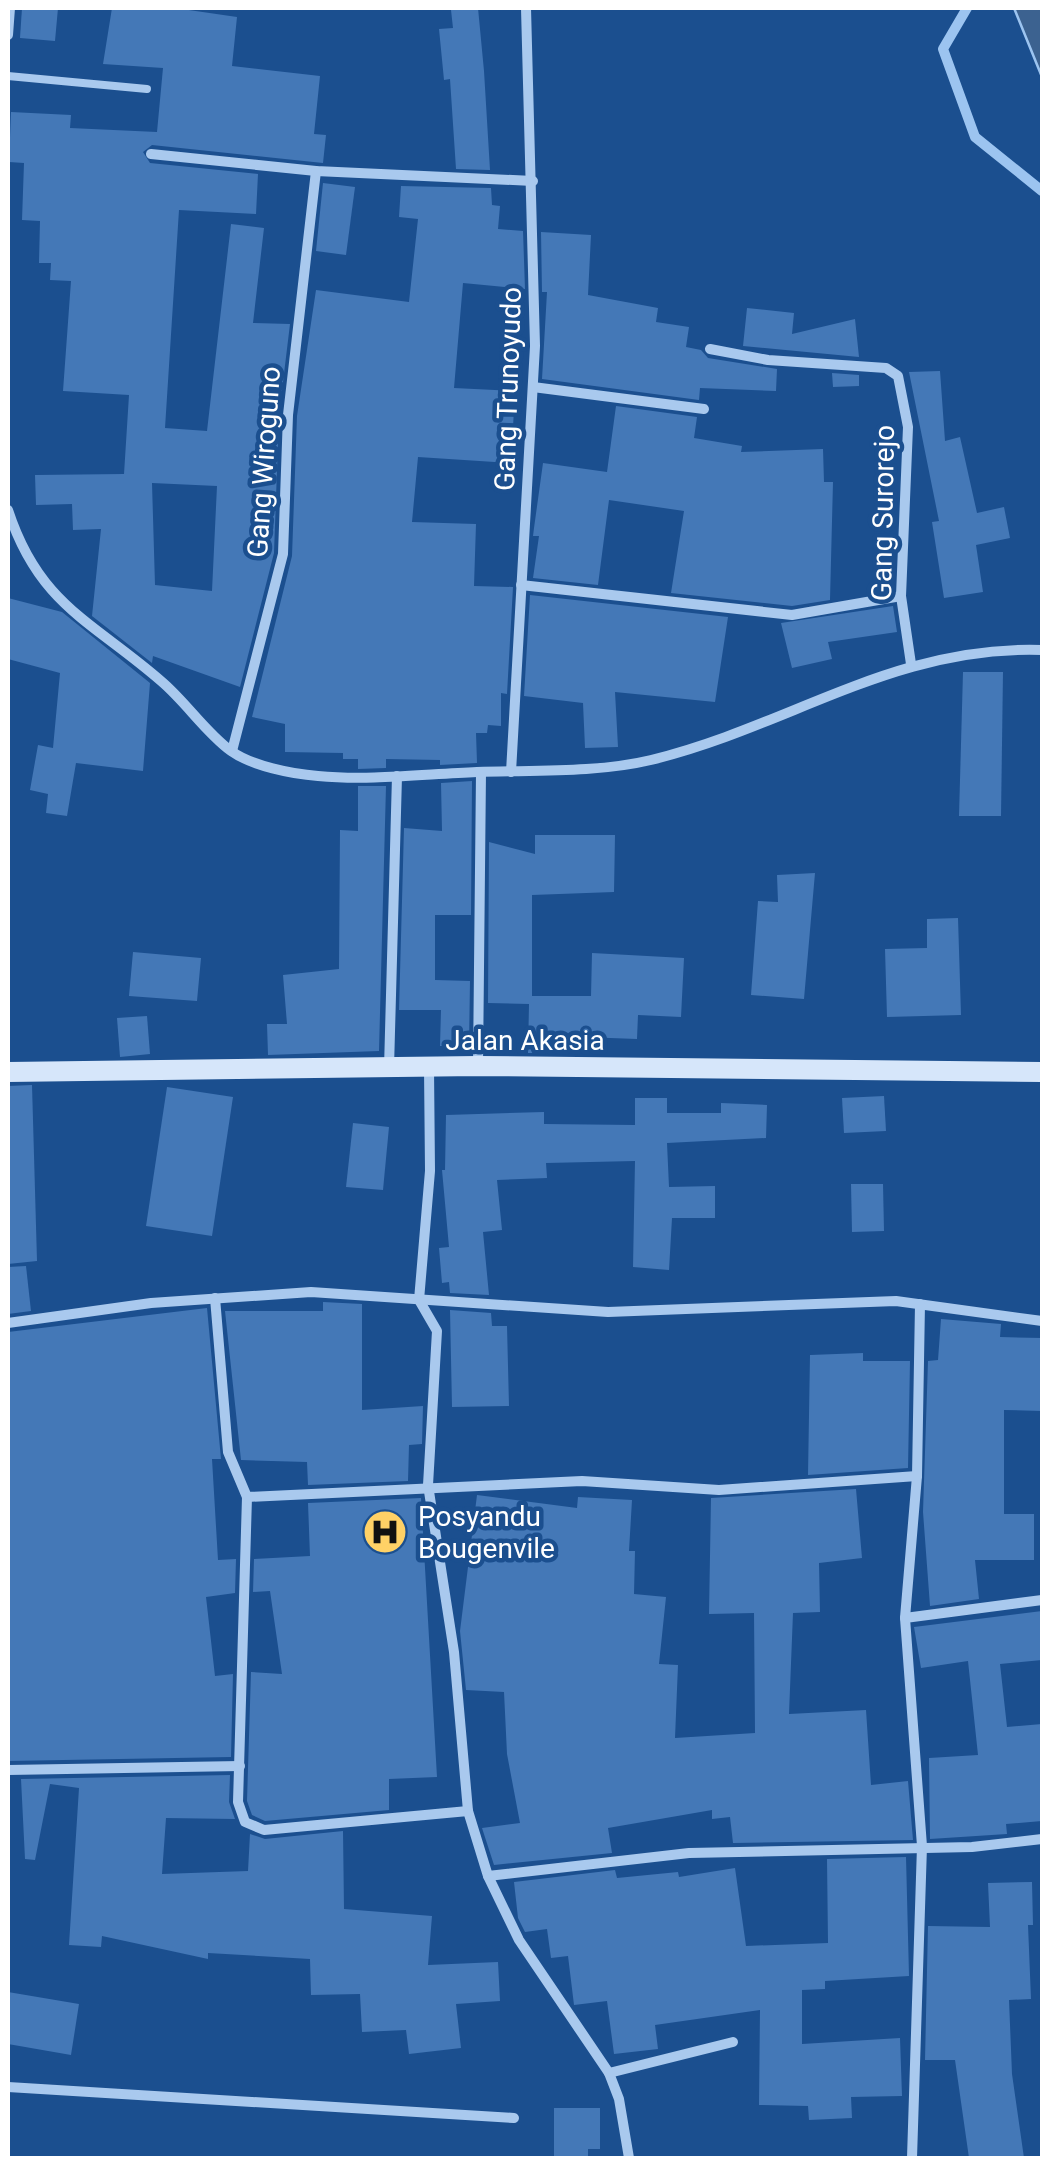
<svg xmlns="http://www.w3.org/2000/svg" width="1050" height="2166" font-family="Roboto,sans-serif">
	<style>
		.water { fill: #3c6290; stroke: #9cc4f0; stroke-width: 2.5 }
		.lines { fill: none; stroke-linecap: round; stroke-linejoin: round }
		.stream { stroke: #9cc4f0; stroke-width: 10 }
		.building { fill: #4478b7; fill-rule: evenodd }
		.lane { stroke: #a9c9ee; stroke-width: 8 }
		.street { stroke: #a9c9ee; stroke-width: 10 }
		.secondary { stroke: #d6e6fa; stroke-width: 20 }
		.labels { text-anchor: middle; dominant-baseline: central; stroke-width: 9; stroke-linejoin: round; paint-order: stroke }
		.street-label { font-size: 28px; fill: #fff; stroke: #1b4f8f }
		.poi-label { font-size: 28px; fill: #fff; stroke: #1b4f8f; text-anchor: start }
	</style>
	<rect width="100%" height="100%" fill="#1b4f8f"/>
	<!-- water -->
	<path class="water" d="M1014,8H1042V77Z"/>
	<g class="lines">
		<!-- stream -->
		<path class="stream" d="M967,8L943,49L975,137L1042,191"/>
	</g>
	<!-- building -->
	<g class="building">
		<path d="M22,8H58L55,41L20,38Z"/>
		<path d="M112,8H175L237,17L232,66L320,76L314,134L326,135L323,163L152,145L143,152L150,163L258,174L256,214L179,210L165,428L207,431L231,224L264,228L253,323L290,324L279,415L274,553L240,687L153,656L152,663L92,616L101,529L73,530L72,504L36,505L35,475L124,474L129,395L63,391L71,281L50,280L51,263H39L40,221L22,220L24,163L9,162L11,112L71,115L70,128L157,132L163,68L103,64ZM152,483L217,486L212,591L155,585Z"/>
		<path d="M478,8L484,71L490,170L456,169L450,79L444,80L439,29L453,28L451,10Z"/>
		<path d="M323,183L355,187L346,255L316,251Z"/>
		<path d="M401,186L491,188L492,205L500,206L498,229L523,231L525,289L463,283L454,388L515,391L511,463L418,457L412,522L476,524L474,586L513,587L507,694L501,693V726L488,725L487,733H476L477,763L440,765V760L386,759V768L358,769V759H343V753L285,752V724L252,717L292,556L297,416L316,290L409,302L418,219L399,217Z"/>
		<path d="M541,232L591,235L588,295L658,308L656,322L689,327L686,347L701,350L708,358L777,369L776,391L700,388L699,400L542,379L547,292H542Z"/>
		<path d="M747,308L794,313L792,334L855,319L859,357L743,346Z"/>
		<path d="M940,371L945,441L960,437L977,513L1004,507L1010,538L976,545L983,592L944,598L932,522L939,521L909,372Z"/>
		<path d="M832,373L859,375V386L833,387Z"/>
		<path d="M616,406L697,417L694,438L742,446L741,452L823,449L824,482H833L830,600L792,606L671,593L684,511L609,500L598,585L533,578L539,536H533L534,528L543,463L607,472Z"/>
		<path d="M530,595L728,617L715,702L615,692L618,747L585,748L583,703L524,696Z"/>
		<path d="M8,598L62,612L150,683L143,771L76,763L67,816L46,813L48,794L30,790L38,745L53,748L60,673L8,659Z"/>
		<path d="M893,606L897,632L828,642L832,659L792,668L781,623Z"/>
		<path d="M963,672H1003L1001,816H959Z"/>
		<path d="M472,781L471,915H435V980L470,981L469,1046H440L441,1010H399L404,828L442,831L441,783Z"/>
		<path d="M358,786H386L379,1051L268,1055L267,1024H287L283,975L339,969L340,830L358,831Z"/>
		<path d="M535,835H615L614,892L532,895V996H591L592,953L684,958L681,1017L638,1015L637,1039L557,1036V1053H528L529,1004L488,1003L489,842L535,854Z"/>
		<path d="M815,873L804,999L751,995L758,901L778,902L777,875Z"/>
		<path d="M958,918L961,1015L887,1017L885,949L927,948V919Z"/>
		<path d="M133,952L201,958L197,1001L129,996Z"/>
		<path d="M147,1016L150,1054L120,1057L117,1018Z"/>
		<path d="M32,1085L37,1261L8,1264V1086Z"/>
		<path d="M167,1087L233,1097L212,1236L146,1226Z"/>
		<path d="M884,1096L886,1131L844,1133L842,1098Z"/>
		<path d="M635,1098H667V1113H721V1103L767,1105L766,1138L667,1143L669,1187L715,1186V1218H672L669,1270L633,1267L635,1161L546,1163L547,1178L497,1180L502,1230L483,1232L489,1295L450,1293L449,1282L442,1283L439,1248L449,1247L442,1170H445L446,1115L544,1112V1124L635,1125Z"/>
		<path d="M353,1123L389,1127L383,1190L346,1187Z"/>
		<path d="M851,1184H883L884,1231L852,1232Z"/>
		<path d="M26,1266L31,1311L8,1314V1267Z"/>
		<path d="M323,1302L362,1304V1410L423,1406L422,1444L409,1445L408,1481L308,1485L307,1462L241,1460L225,1311H323Z"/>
		<path d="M207,1308L221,1459H212L218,1560L236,1559L235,1593L206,1597L215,1676L233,1674L231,1757L8,1761V1332Z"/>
		<path d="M450,1310L491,1313L492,1326H507L509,1406L452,1407Z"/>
		<path d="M941,1319L1001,1324L1000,1337L1042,1338V1411L1004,1410V1514H1034V1560H975L979,1599L930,1606L923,1512L928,1361L938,1360Z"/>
		<path d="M863,1353V1361H910L908,1468L808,1475L810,1355Z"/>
		<path d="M856,1489L862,1558L819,1563L820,1612L793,1613L789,1714L866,1710L871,1785L908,1781L913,1840L733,1843L730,1817L712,1819V1810L608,1828L612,1853L494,1865L482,1828L520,1823L507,1754L504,1692L466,1690L460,1631L477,1495L577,1508L578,1497L632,1500L629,1551H635L634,1594L666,1597L659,1664L678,1665L675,1738L755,1733L754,1613L709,1614L711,1498Z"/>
		<path d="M421,1498L437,1777L389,1779V1810L265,1821L252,1815L247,1801L251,1672L282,1674L270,1591L253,1592L254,1559L310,1556L308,1503Z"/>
		<path d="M1042,1611V1660L1000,1664L1007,1727L1042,1724V1821L1006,1824L1007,1834L930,1839L929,1758L978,1755L968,1661L921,1668L914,1627Z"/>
		<path d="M230,1775L229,1802L235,1819L166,1818L162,1874L248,1871L250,1834L265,1839L343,1831L344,1909L432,1916L428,1965L498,1962L500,2001L456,2004L461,2048L409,2054L406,2030L362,2032L360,1994L311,1995L310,1959L208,1953V1959L102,1936L101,1947L69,1945L79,1788L50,1784L35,1860L25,1859L21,1779Z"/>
		<path d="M906,1857L909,1976L825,1981V1989L802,1990V2044L900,2038L902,2096L851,2097L852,2118L809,2120L808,2106L759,2105L760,2010L655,2025L658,2049L614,2054L607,2001L574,2005L568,1956L551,1958L547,1929L525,1932L518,1918L514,1882L615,1870L617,1878L678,1872L679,1877L735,1868L746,1946L828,1943L827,1859Z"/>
		<path d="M1032,1882L1033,1925H1028L1031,1999L1009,2000L1012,2074L1024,2158H969L955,2060H925L928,1926L990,1927L988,1883Z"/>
		<path d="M8,1992L79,2004L71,2055L8,2044Z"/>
		<path d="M554,2108H600V2149H588V2158H554Z"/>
	</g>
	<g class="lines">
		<!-- lane -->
		<path class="lane" d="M8,76L147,89"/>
		<!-- street -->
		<g class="street">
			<path d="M8,35L10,8"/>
			<path d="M151,154L316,171L533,181"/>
			<path d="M710,349L768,360L886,368L898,376L908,427L901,596L911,664"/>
			<path d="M533,387L704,409"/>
			<path d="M8,510C39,605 92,621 161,681C186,702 205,732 231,751C252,766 292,774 318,776C370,781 425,774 477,772C533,770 597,773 651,760C790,726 894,645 1042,650"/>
			<path d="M521,585L792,615L901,596"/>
			<path d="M232,751L283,554L288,415L316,171"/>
			<path d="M511,772L535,346L526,8"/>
			<path d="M478,1065L481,772"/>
			<path d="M389,1068L397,776"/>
			<path d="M429,1068L430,1171L419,1300L437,1331L428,1485L454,1652L468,1811L488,1876L519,1940L609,2073L619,2099L629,2158"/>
			<path d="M215,1298L228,1452L247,1497"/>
			<path d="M8,1323L151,1303L311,1292L608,1312L896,1301L1042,1321"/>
			<path d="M905,1618L917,1476L920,1304"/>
			<path d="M8,1770L240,1766"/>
			<path d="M468,1811L264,1830L245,1822L238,1802L247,1497L582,1481L719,1490L917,1476"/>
			<path d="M488,1876L689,1853L972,1847L1042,1839"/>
			<path d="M609,2073L733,2042"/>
			<path d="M8,2087L514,2118"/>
			<path d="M912,2158L922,1846L905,1618L1042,1600"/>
		</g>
		<!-- secondary -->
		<path class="secondary" d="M8,1072L478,1066L1042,1072"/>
	</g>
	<!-- icons -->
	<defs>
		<symbol id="hospital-disc" viewBox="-11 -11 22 22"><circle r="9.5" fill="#ffd166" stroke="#1b4f8f"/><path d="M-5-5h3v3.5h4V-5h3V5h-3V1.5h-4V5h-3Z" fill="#111"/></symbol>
	</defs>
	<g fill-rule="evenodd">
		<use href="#hospital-disc" x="360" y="1507" width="50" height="50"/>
	</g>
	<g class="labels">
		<!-- street labels -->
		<g class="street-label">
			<text transform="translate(508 389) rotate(-88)">Gang Trunoyudo</text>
			<text transform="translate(264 462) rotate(-86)">Gang Wiroguno</text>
			<text transform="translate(883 513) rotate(-89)">Gang Surorejo</text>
			<text x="525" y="1040">Jalan Akasia</text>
		</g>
		<!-- poi labels -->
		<g class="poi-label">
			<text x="418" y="1516">Posyandu<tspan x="418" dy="32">Bougenvile</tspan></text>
		</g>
	</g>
	<!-- border -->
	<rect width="1050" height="2166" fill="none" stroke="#ffffff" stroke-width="20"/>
</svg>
